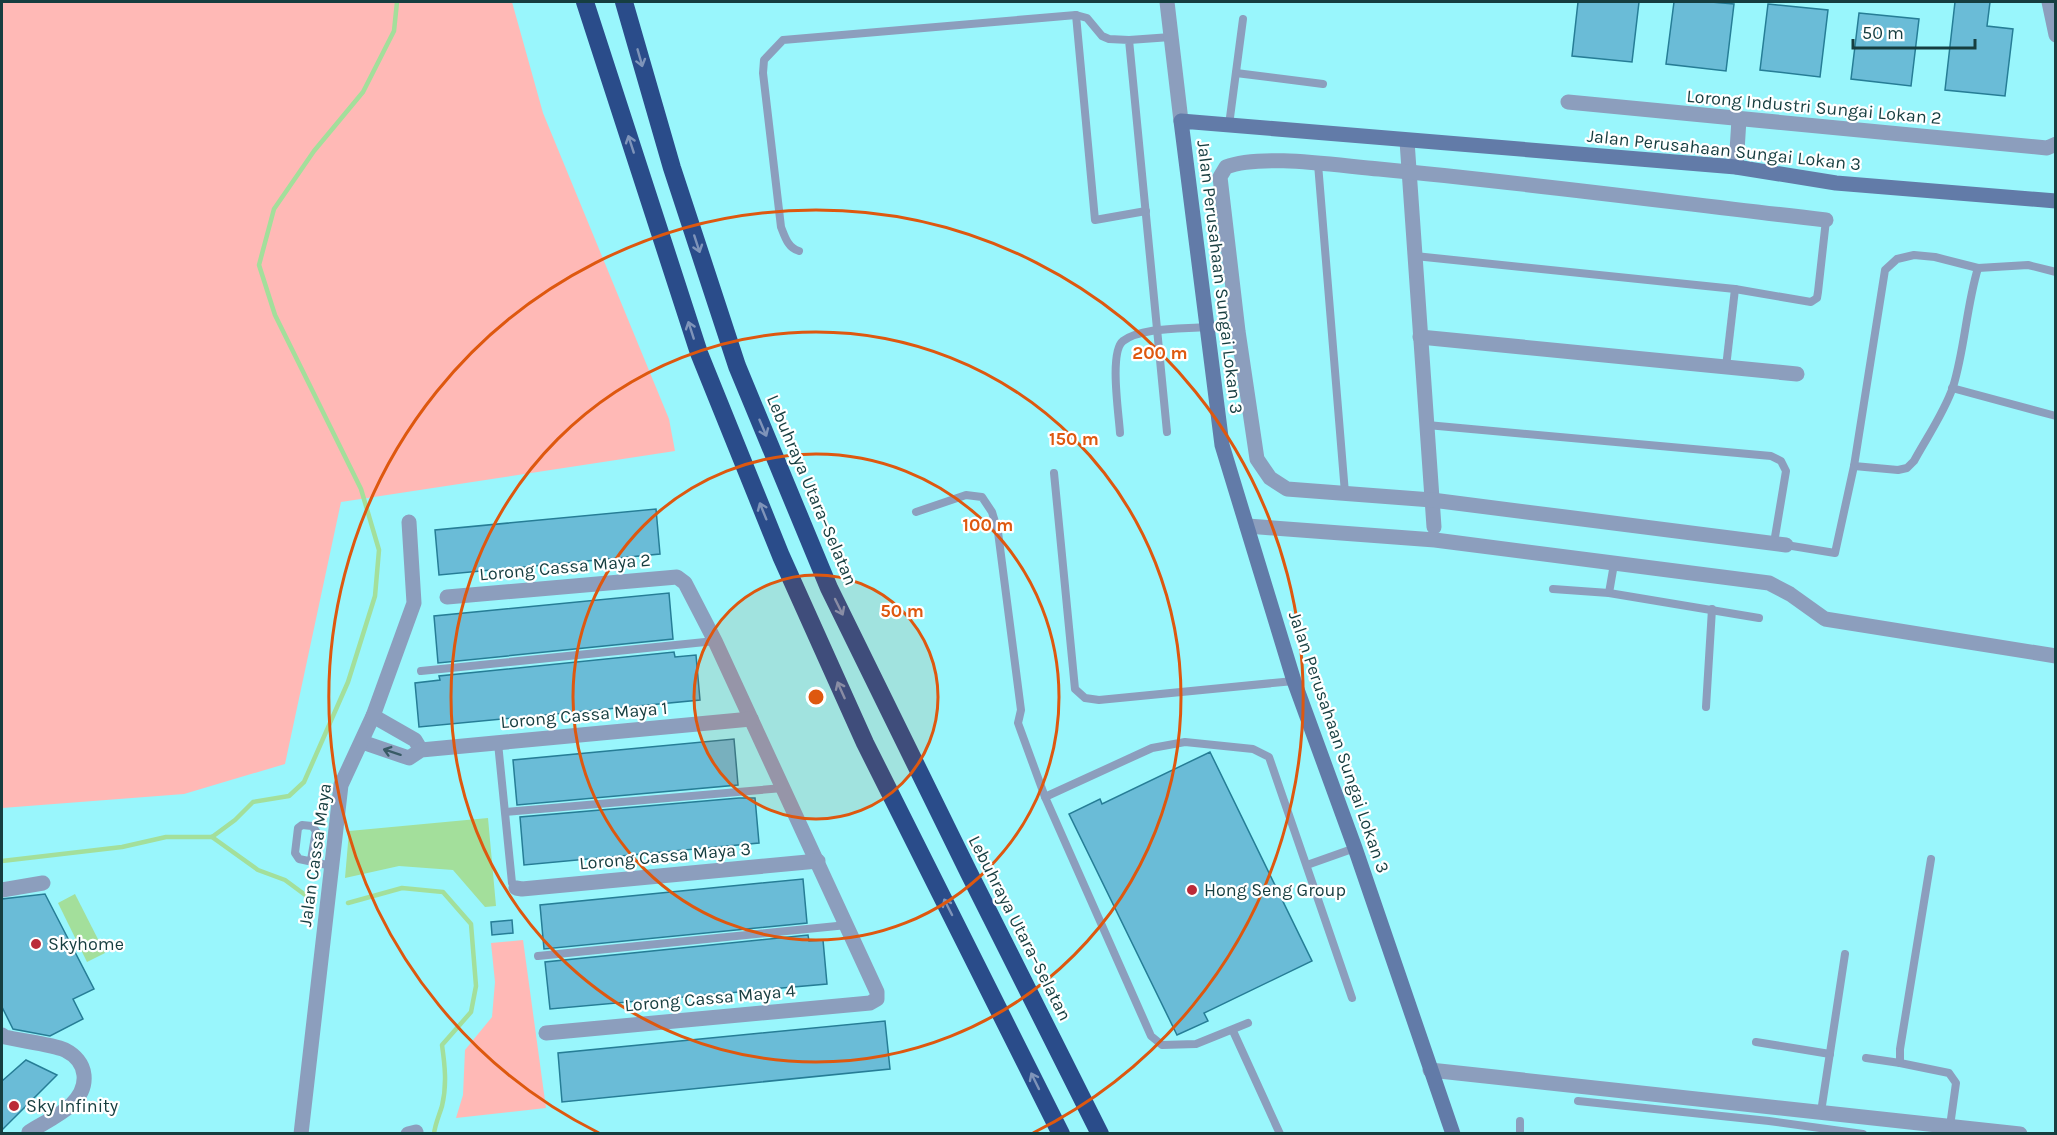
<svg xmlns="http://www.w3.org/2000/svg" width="2057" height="1135" font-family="Karla,sans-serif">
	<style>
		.green { fill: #ffb9b6 }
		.water { fill: #a3df9b }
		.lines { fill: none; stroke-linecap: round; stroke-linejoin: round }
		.stream { stroke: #a3df9b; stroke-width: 4.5 }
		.building { fill: #6abcd7; stroke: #267d96; stroke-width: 1.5 }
		.lane { stroke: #8c9ebd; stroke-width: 8 }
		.street { stroke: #8c9ebd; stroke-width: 15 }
		.secondary { stroke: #627ba8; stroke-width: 15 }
		.highway { stroke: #2a4c8a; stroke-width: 18 }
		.oneway { stroke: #7f94b9 }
		.oneway2 { stroke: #395b66 }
		.ring { fill: none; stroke: #de580f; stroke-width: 3 }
		.poi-dot { fill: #bb2a38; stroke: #fff; stroke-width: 2 }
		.labels { text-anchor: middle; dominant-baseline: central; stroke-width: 4.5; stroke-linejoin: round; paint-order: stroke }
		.street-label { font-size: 18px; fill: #163e40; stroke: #fff }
		.poi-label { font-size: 18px; fill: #163e40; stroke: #fff; text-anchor: start }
		.centre { fill: #de580f; stroke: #fff; stroke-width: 3 }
		.ring-label { font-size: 18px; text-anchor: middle; font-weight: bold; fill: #de580f; stroke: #fff; stroke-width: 4.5; stroke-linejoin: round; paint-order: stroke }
	</style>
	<rect width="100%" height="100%" fill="#99f6fc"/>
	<!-- green -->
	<g class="green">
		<path d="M2,2H512L543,113L669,419L675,451L341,502L285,764L184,794L2,808Z"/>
		<path d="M523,940L546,1108L456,1118L463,1095L465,1050L492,1017L495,982L491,943Z"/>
	</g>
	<!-- water -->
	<g class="water">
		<path d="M488,818L496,906L485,907L453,870L399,866L345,878L349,831Z"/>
		<path d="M75,894L105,953L87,962L58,903Z"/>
	</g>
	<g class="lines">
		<!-- stream -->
		<g class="stream">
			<path d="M212,837L258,870L285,880L308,897"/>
			<path d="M2,861L122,847L166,837H212L235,820L253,802L289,796L304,782L348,682L375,596L379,550L361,489L275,315L259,265L274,209L314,151L363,92L394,31L397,2"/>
			<path d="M348,903L402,888L443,892L471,924L476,986L471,1012L442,1045C445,1066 447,1085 442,1106C439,1116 435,1124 434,1134"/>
		</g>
	</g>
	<!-- building -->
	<g class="building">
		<path d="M1578,2H1639L1632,62L1572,56Z"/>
		<path d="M1674,2H1711L1734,4L1726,71L1666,64Z"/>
		<path d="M1955,2H1990L1987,26L2013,29L2005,96L1945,90Z"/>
		<path d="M1768,4L1828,10L1820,77L1760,70Z"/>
		<path d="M1859,13L1919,19L1911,86L1851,79Z"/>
		<path d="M656,509L660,554L439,575L435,530Z"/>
		<path d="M669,593L673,639L438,663L434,616Z"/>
		<path d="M674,652L675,657L696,655L700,700L419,727L415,683L440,680L439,676Z"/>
		<path d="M734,739L738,785L517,805L513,760Z"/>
		<path d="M1210,752L1312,961L1204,1013L1208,1021L1177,1035L1069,814L1100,799L1102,804Z"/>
		<path d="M739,798H755L759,843L524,865L520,817Z"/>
		<path d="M803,879L807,923L544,949L540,905Z"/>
		<path d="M45,894L94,989L73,999L83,1019L50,1036L13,1029L2,1007V899Z"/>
		<path d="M512,920L513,933L492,935L491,922Z"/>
		<path d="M808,935L809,941L823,940L827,984L550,1009L545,962Z"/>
		<path d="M885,1021L890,1069L562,1102L558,1053Z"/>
		<path d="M26,1060L57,1075L2,1130V1081Z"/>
	</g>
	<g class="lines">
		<!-- lane -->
		<g class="lane">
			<path d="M1076,15L1095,220L1146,211"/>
			<path d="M1129,40L1171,37"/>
			<path d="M1236,73L1323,84"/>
			<path d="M1229,125L1243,19"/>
			<path d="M1318,164L1345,493"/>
			<path d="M799,251C788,248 785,237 781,227L763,73L764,60L783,40L1076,15L1087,18L1102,36L1109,39L1129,40L1167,432"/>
			<path d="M1415,256L1735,289L1811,302L1817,298L1818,292L1826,220"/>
			<path d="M1726,367L1735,289"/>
			<path d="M1952,388L2056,416"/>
			<path d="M1427,425L1771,456L1781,461L1786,471L1774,543"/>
			<path d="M1120,433C1119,415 1109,352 1123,341C1141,327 1184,329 1206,327"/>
			<path d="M1854,466L1898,470L1907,468L1914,461C1927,437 1944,413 1953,387C1965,348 1966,308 1978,268"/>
			<path d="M1054,473L1075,689L1085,698L1099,700L1294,681"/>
			<path d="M916,512L966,495L982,497L992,512L998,532L1021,710L1018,723L1045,797L1151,1036L1162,1045L1196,1044L1248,1023"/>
			<path d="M1786,545L1835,553L1854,466L1885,270L1897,259L1914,255L1935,257L1978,268L2028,265L2056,272"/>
			<path d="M1614,564L1609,593L1759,618"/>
			<path d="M1553,589L1609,593"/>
			<path d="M421,671L715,641"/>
			<path d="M1706,707L1712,609"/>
			<path d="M498,743L512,883L516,888"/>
			<path d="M1045,797L1152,748L1185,742L1253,749L1269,757L1352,998"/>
			<path d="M505,812L783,788"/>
			<path d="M1931,859L1900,1049V1063L1949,1073L1956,1083L1950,1126"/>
			<path d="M311,860L316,831L312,826L302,825L298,828L295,853L299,859L332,866"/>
			<path d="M1307,865L1355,848"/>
			<path d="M538,956L847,925"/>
			<path d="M1233,1031L1280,1134"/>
			<path d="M1756,1042L1830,1054"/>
			<path d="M1866,1058L1900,1063"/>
			<path d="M1578,1101L1769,1121L1863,1134"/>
			<path d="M1821,1112L1845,954"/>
			<path d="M1520,1121V1134"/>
		</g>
		<!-- street -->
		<g class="street">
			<path d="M1167,2L1181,121"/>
			<path d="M2049,2L2056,35"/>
			<path d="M1568,102L2047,148L2056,144"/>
			<path d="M1407,141L1434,527"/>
			<path d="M1736,167L1739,119"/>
			<path d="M1420,337L1797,374"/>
			<path d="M1247,526L1435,540L1769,583L1790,594L1825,619L2056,656"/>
			<path d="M1786,545L1432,500L1287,489L1270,478L1257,459L1238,331L1220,177L1226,167C1261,153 1340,166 1379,169C1528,183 1677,203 1826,220"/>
			<path d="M447,597L677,577L685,583L715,641L877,992V999L870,1003L546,1033"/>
			<path d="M373,716L415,740L421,750"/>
			<path d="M362,742L409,758L421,750L751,719"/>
			<path d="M516,888L522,889L818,861"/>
			<path d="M2,890L43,883"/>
			<path d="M2,1035L5,1037C21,1041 51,1044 65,1050C75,1055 83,1064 84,1075C87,1105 49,1119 29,1132"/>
			<path d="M1430,1070L2020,1134"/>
			<path d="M301,1134L341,785L373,716L414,603L409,522"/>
			<path d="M408,1134L416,1132"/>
		</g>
		<!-- secondary -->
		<path class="secondary" d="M1453,1134L1355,848L1294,681L1222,445L1181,121L1736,167L1836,183L2056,201"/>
		<!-- highway -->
		<g class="highway">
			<path d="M585,2L699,353L781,556L865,743L1061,1134"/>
			<path d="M624,2L672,168L737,366L829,588L969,873L1100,1134"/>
		</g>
	</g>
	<!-- one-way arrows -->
	<defs><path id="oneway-shaft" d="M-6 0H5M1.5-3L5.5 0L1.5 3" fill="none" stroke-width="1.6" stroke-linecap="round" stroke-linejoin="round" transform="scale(1.5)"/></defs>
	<g class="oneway">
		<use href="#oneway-shaft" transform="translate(640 58) rotate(74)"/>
		<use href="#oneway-shaft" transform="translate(631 144) rotate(-108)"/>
		<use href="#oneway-shaft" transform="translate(697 244) rotate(72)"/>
		<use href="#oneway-shaft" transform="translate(691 330) rotate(-108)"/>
		<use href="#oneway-shaft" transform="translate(763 428) rotate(67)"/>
		<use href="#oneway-shaft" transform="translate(763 511) rotate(-112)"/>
		<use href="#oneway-shaft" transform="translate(839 607) rotate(64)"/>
		<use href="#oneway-shaft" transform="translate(841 690) rotate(-114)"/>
		<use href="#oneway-shaft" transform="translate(948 907) rotate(-117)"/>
		<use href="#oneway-shaft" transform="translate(1035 1081) rotate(-116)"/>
	</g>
	<use class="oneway2" href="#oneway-shaft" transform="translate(392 752) rotate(-162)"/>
	<!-- distance rings -->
	<circle cx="816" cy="697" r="122" fill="#de580f" fill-opacity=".12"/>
	<g class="ring">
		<circle cx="816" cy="697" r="122"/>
		<circle cx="816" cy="697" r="243"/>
		<circle cx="816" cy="697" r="365"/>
		<path d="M599 1133A487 487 0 1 1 1033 1133"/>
	</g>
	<!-- markers -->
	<g class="poi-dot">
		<circle cx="1192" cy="890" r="6"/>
		<circle cx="36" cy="944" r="6"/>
		<circle cx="14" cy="1106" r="6"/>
	</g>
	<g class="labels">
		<!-- street labels -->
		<g class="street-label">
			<text transform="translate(1814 107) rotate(5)">Lorong Industri Sungai Lokan 2</text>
			<text transform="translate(1724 150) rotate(6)">Jalan Perusahaan Sungai Lokan 3</text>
			<text transform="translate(1220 277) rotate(83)">Jalan Perusahaan Sungai Lokan 3</text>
			<text transform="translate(812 490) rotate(67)">Lebuhraya Utara–Selatan</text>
			<text transform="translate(565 567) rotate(-5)">Lorong Cassa Maya 2</text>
			<text transform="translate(584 715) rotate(-5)">Lorong Cassa Maya 1</text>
			<text transform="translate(1339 742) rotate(71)">Jalan Perusahaan Sungai Lokan 3</text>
			<text transform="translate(315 855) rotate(-82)">Jalan Cassa Maya</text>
			<text transform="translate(665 856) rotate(-5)">Lorong Cassa Maya 3</text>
			<text transform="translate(1020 928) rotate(63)">Lebuhraya Utara–Selatan</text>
			<text transform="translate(710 998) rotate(-5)">Lorong Cassa Maya 4</text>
		</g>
		<!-- poi labels -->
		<g class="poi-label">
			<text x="1204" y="890">Hong Seng Group</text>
			<text x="48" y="944">Skyhome</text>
			<text x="26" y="1106">Sky Infinity</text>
		</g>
	</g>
	<circle cx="816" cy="697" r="9" class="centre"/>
	<g class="ring-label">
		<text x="1160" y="359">200 m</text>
		<text x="1074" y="445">150 m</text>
		<text x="988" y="531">100 m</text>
		<text x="902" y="617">50 m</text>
	</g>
	<!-- border -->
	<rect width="2057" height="1135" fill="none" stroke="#163e40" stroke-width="6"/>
	<!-- scale -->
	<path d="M1853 39v9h122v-9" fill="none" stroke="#163e40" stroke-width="3"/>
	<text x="1862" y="39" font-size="18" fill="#163e40" stroke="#ffffff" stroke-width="4.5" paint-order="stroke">50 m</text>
</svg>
